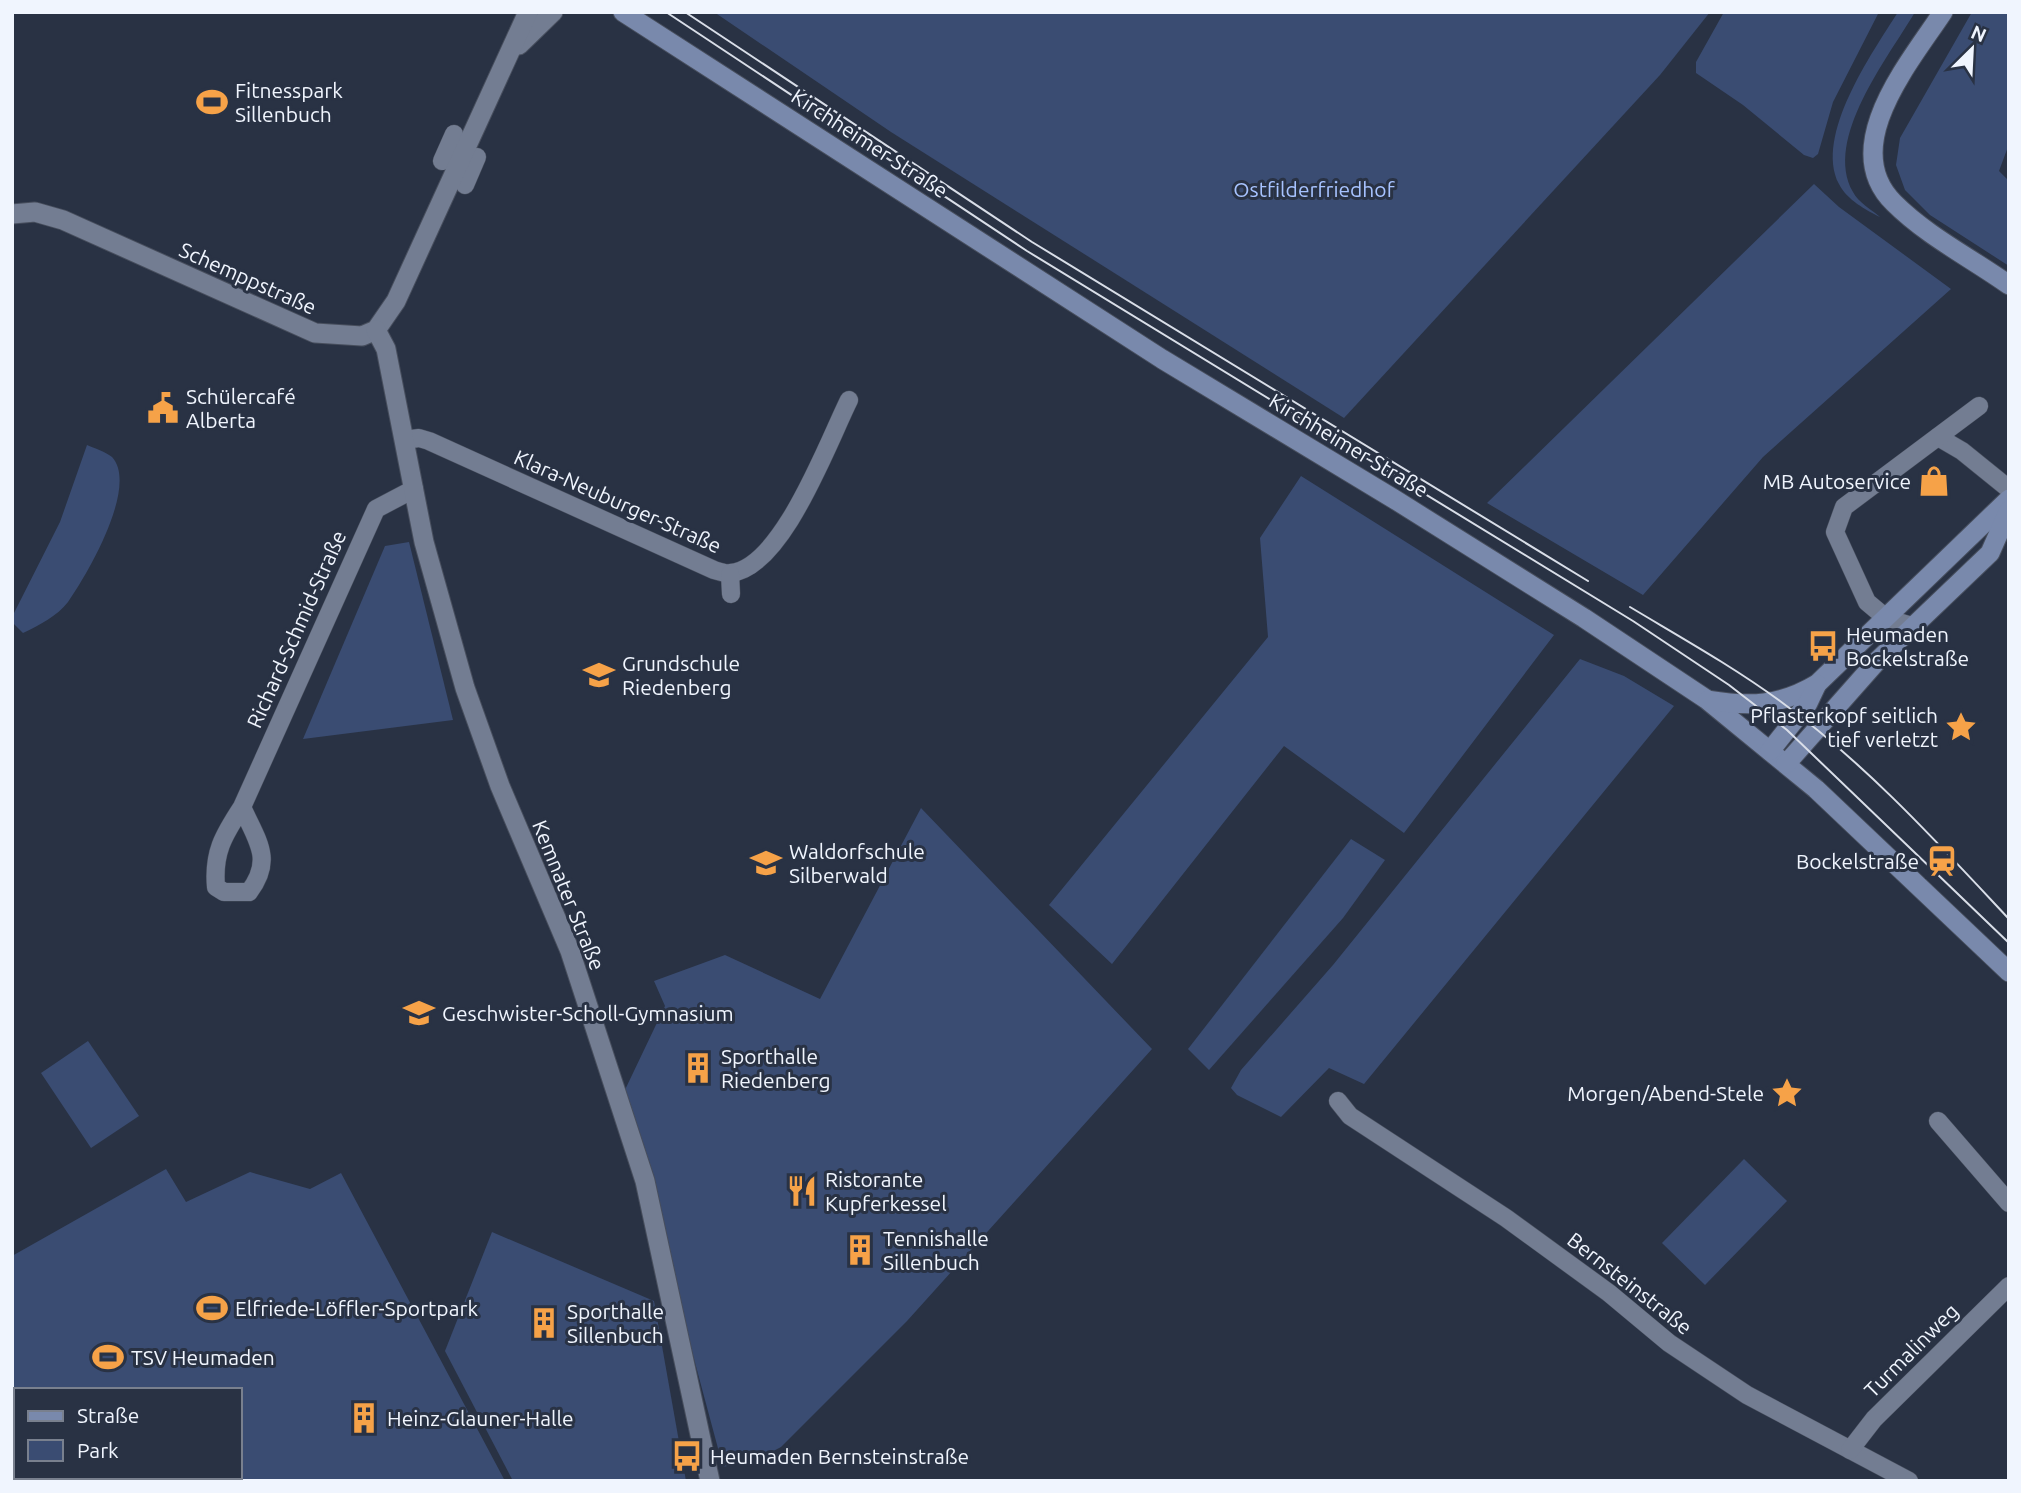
<svg xmlns="http://www.w3.org/2000/svg" width="2021" height="1493" font-family="Ubuntu,sans-serif">
	<style>
		.green { fill: #3a4c72; fill-rule: evenodd }
		.lines { fill: none; stroke-linecap: round; stroke-linejoin: round }
		.minor-casing { stroke: #474e5d; stroke-width: 19 }
		.tertiary-casing { stroke: #474e5d; stroke-width: 21 }
		.secondary-casing { stroke: #474e5d; stroke-width: 21 }
		.minor { stroke: #737d92; stroke-width: 18 }
		.tertiary { stroke: #737d92; stroke-width: 19 }
		.secondary { stroke: #7989ac; stroke-width: 19 }
		.tram { stroke: #d9dee8; stroke-width: 2 }
		.labels { text-anchor: middle; dominant-baseline: central; stroke-width: 6; stroke-linejoin: round; paint-order: stroke }
		.poi-label { font-size: 21px; fill: #f0f5fe; stroke: #293244; text-anchor: start }
		.street-label { font-size: 21px; fill: #f0f5fe; stroke: #293244 }
		.park-label { font-size: 21px; fill: #a7c3ff; stroke: #293244 }
	</style>
	<rect width="100%" height="100%" fill="#293244"/>
	<!-- green -->
	<g class="green">
		<path d="M714,12H1710L1660,75L1344,418L891,132Z"/>
		<path d="M1724,12H1879L1833,102L1818,154L1813,158L1804,155L1743,105L1696,73V62Z"/>
		<path d="M1898,12H1915C1888,58 1823,139 1853,192C1858,202 1872,210 1880,217C1866,210 1847,200 1839,184C1814,136 1872,53 1898,12Z"/>
		<path d="M1972,12H2009V144L1999,171L2009,181V266L1930,215L1905,190L1896,165L1900,138Z"/>
		<path d="M1814,184L1839,207L1951,289L1763,457L1643,595L1487,503Z"/>
		<path d="M87,445C94,448 106,452 112,457C139,486 87,575 68,602C57,616 40,625 23,633L12,622V617L60,522Z"/>
		<path d="M1301,476L1554,635L1404,833L1284,746L1112,964L1049,905L1268,637L1260,538Z"/>
		<path d="M409,542L453,720L303,739L385,546Z"/>
		<path d="M1580,659L1624,676L1674,706L1364,1084L1329,1068L1281,1117L1237,1095L1231,1088L1241,1070L1333,965Z"/>
		<path d="M921,808L1152,1049L907,1321L781,1447L760,1458L723,1467L623,1094L665,1006L654,981L725,955L820,999Z"/>
		<path d="M1351,839L1385,860L1343,918L1209,1070L1188,1049Z"/>
		<path d="M88,1041L139,1116L91,1148L41,1073Z"/>
		<path d="M1744,1159L1787,1201L1705,1285L1662,1243Z"/>
		<path d="M166,1169L186,1202L250,1172L310,1189L341,1173L505,1481H12V1256ZM16,1390H240V1477H16Z"/>
		<path d="M492,1232L654,1301L686,1481H513L445,1351Z"/>
	</g>
	<g class="lines">
		<defs>
			<g id="minor">
				<path d="M442,161L454,134"/>
				<path d="M465,185L477,157"/>
				<path d="M1938,437L1962,451L2009,489"/>
				<path d="M404,440L419,438L429,441L714,570C718,571 725,574 730,573C782,569 828,442 849,400"/>
				<path d="M730,574L731,594"/>
				<path d="M1912,626L1886,618L1867,602L1835,532L1844,507L1979,406"/>
				<path d="M242,807C257,841 274,859 249,892H224L216,887C213,853 223,836 242,807L376,509L414,489"/>
				<path d="M1338,1101L1350,1116L1506,1218L1609,1293L1669,1343L1747,1395L1909,1481"/>
				<path d="M1938,1121L2009,1203"/>
				<path d="M1850,1450L1874,1419L2009,1286"/>
			</g>
			<g id="tertiary">
				<path d="M519,45L553,12"/>
				<path d="M12,214L35,212L63,220L315,333L362,336L376,330L396,301L528,12"/>
				<path d="M376,330L386,349L424,542L465,688L500,786L570,951L645,1181L710,1481"/>
			</g>
			<g id="secondary">
				<path d="M623,12L1162,359L1394,499L1584,618L1706,699L1816,789L2009,972"/>
				<path d="M1943,12C1910,62 1837,147 1894,203C1927,236 1971,258 2009,285"/>
				<path d="M1708,700C1750,707 1780,706 1817,684L2009,499"/>
				<path d="M1770,751L1808,703L1817,684"/>
				<path d="M1786,764L1878,660L1990,553L2009,510"/>
			</g>
		</defs>
		<!-- minor casing -->
		<use href="#minor" class="minor-casing"/>
		<!-- tertiary casing -->
		<use href="#tertiary" class="tertiary-casing"/>
		<!-- secondary casing -->
		<use href="#secondary" class="secondary-casing"/>
		<!-- minor -->
		<use href="#minor" class="minor"/>
		<!-- tertiary -->
		<use href="#tertiary" class="tertiary"/>
		<!-- secondary -->
		<use href="#secondary" class="secondary"/>
		<!-- tram -->
		<g class="tram">
			<path d="M666,12L1027,251L1633,621L1729,685L1787,730L2009,943"/>
			<path d="M685,12L1032,242L1588,581"/>
			<path d="M1630,607C1680,637 1732,666 1780,701C1865,763 1937,842 2009,919"/>
		</g>
	</g>
	<!-- icons -->
	<defs>
		<symbol id="stadium-bare" viewBox="-9 -9 18 18"><path d="M0-5a6.5 5 0 1 0 0 10a6.5 5 0 1 0 0-10ZM-3.5-1.8h7v3.6h-7Z" fill="#f6a248" stroke="#293244" stroke-width="2.5" paint-order="stroke"/></symbol>
		<symbol id="civic-bare" viewBox="-9 -9 18 18"><path d="M-.6-6.5H3V-4.5H.6V-3L4-1V1h2V6H-6V1h2V-1L-.6-3ZM-1.2 2.5V6h2.4V2.5Z" fill="#f6a248" stroke="#293244" stroke-width="2.5" paint-order="stroke"/></symbol>
		<symbol id="shop-bare" viewBox="-9 -9 18 18"><path d="M-5-2.5h2.3a2.7 3.5 0 0 1 5.4 0H5L5.5 6h-11ZM-1.5-2.5h3a1.5 2.3 0 0 0-3 0Z" fill="#f6a248" stroke="#293244" stroke-width="2.5" paint-order="stroke"/></symbol>
		<symbol id="bus-bare" viewBox="-9 -9 18 18"><path d="M-5-6H5V4H4V6H2V4H-2V6H-4V4H-5ZM-3.5-4V0h7V-4ZM-3.5 1.2v1.5H-2V1.2ZM2 1.2v1.5H3.5V1.2Z" fill="#f6a248" stroke="#293244" stroke-width="2.5" paint-order="stroke"/></symbol>
		<symbol id="school-bare" viewBox="-9 -9 18 18"><path d="M0-5L7-2L0 1L-7-2ZM-4 1L0 2.5L4 1V4Q0 6-4 4Z" fill="#f6a248" stroke="#293244" stroke-width="2.5" paint-order="stroke"/></symbol>
		<symbol id="sight-bare" viewBox="-9 -9 18 18"><path d="M0-6L1.8-2.2L6-1.7L2.9 1.2L3.7 5.4L0 3.3L-3.7 5.4L-2.9 1.2L-6-1.7L-1.8-2.2Z" fill="#f6a248" stroke="#293244" stroke-width="2.5" paint-order="stroke"/></symbol>
		<symbol id="station-bare" viewBox="-9 -9 18 18"><path d="M-3-6H3Q5-6 5-4V2Q5 4 3 4L4.5 6H3L1.5 4h-3L-3 6H-4.5L-3 4Q-5 4-5 2V-4Q-5-6-3-6ZM-3.5-4v3h7v-3ZM-3.5 1v1.5H-2V1ZM2 1v1.5H3.5V1Z" fill="#f6a248" stroke="#293244" stroke-width="2.5" paint-order="stroke"/></symbol>
		<symbol id="building-bare" viewBox="-9 -9 18 18"><path d="M-4-6H4V6H1V3H-1V6H-4ZM-2.5-4.3h1.7v1.8h-1.7ZM.8-4.3h1.7v1.8H.8ZM-2.5-1h1.7V.8h-1.7ZM.8-1h1.7V.8H.8Z" fill="#f6a248" stroke="#293244" stroke-width="2.5" paint-order="stroke"/></symbol>
		<symbol id="restaurant-bare" viewBox="-9 -9 18 18"><path d="M-5-6h1v4h1v-4h1v4h1v-4h1v5L-1.5 .5V6h-2V.5L-5-1ZM5-6V6H3V1.5H1.5Q1.5-4 5-6Z" fill="#f6a248" stroke="#293244" stroke-width="2.5" paint-order="stroke"/></symbol>
	</defs>
	<g fill-rule="evenodd">
		<use href="#stadium-bare" x="190" y="80" width="44" height="44"/>
		<use href="#civic-bare" x="141" y="386" width="44" height="44"/>
		<use href="#shop-bare" x="1912" y="459" width="44" height="44"/>
		<use href="#bus-bare" x="1801" y="624" width="44" height="44"/>
		<use href="#school-bare" x="577" y="653" width="44" height="44"/>
		<use href="#sight-bare" x="1939" y="705" width="44" height="44"/>
		<use href="#station-bare" x="1920" y="839" width="44" height="44"/>
		<use href="#school-bare" x="744" y="841" width="44" height="44"/>
		<use href="#school-bare" x="397" y="991" width="44" height="44"/>
		<use href="#building-bare" x="676" y="1046" width="44" height="44"/>
		<use href="#sight-bare" x="1765" y="1071" width="44" height="44"/>
		<use href="#restaurant-bare" x="780" y="1169" width="44" height="44"/>
		<use href="#building-bare" x="838" y="1228" width="44" height="44"/>
		<use href="#stadium-bare" x="190" y="1286" width="44" height="44"/>
		<use href="#building-bare" x="522" y="1301" width="44" height="44"/>
		<use href="#stadium-bare" x="86" y="1335" width="44" height="44"/>
		<use href="#building-bare" x="342" y="1396" width="44" height="44"/>
		<use href="#bus-bare" x="665" y="1434" width="44" height="44"/>
	</g>
	<g class="labels">
		<!-- poi labels -->
		<g class="poi-label">
			<text x="235" y="90">Fitnesspark<tspan x="235" dy="24">Sillenbuch</tspan></text>
			<text x="186" y="396">Schülercafé<tspan x="186" dy="24">Alberta</tspan></text>
			<text x="1911" y="481" text-anchor="end">MB Autoservice</text>
			<text x="1846" y="634">Heumaden<tspan x="1846" dy="24">Bockelstraße</tspan></text>
			<text x="622" y="663">Grundschule<tspan x="622" dy="24">Riedenberg</tspan></text>
			<text x="1938" y="715" text-anchor="end">Pflasterkopf seitlich<tspan x="1938" dy="24">tief verletzt</tspan></text>
			<text x="789" y="851">Waldorfschule<tspan x="789" dy="24">Silberwald</tspan></text>
			<text x="1919" y="861" text-anchor="end">Bockelstraße</text>
			<text x="442" y="1013">Geschwister-Scholl-Gymnasium</text>
			<text x="721" y="1056">Sporthalle<tspan x="721" dy="24">Riedenberg</tspan></text>
			<text x="1764" y="1093" text-anchor="end">Morgen/Abend-Stele</text>
			<text x="825" y="1179">Ristorante<tspan x="825" dy="24">Kupferkessel</tspan></text>
			<text x="883" y="1238">Tennishalle<tspan x="883" dy="24">Sillenbuch</tspan></text>
			<text x="235" y="1308">Elfriede-Löffler-Sportpark</text>
			<text x="567" y="1311">Sporthalle<tspan x="567" dy="24">Sillenbuch</tspan></text>
			<text x="131" y="1357">TSV Heumaden</text>
			<text x="387" y="1418">Heinz-Glauner-Halle</text>
			<text x="710" y="1456">Heumaden Bernsteinstraße</text>
		</g>
		<!-- street labels -->
		<g class="street-label">
			<text transform="translate(870 143) rotate(33)">Kirchheimer Straße</text>
			<text transform="translate(248 278) rotate(24)">Schemppstraße</text>
			<text transform="translate(1349 445) rotate(31)">Kirchheimer Straße</text>
			<text transform="translate(618 501) rotate(24)">Klara-Neuburger-Straße</text>
			<text transform="translate(296 629) rotate(-66)">Richard-Schmid-Straße</text>
			<text transform="translate(569 895) rotate(68)">Kemnater Straße</text>
			<text transform="translate(1630 1283) rotate(38)">Bernsteinstraße</text>
			<text transform="translate(1911 1350) rotate(-45)">Turmalinweg</text>
		</g>
		<!-- park labels -->
		<g class="park-label">
			<text x="1314" y="189">Ostfilderfriedhof</text>
		</g>
	</g>
	<!-- border -->
	<rect width="2021" height="1493" fill="none" stroke="#f0f5fe" stroke-width="28"/>
	<!-- legend -->
	<rect x="14" y="1388" width="228" height="91" fill="#293244" stroke="#79808e" stroke-width="2"/>
	<rect x="28" y="1411" width="35" height="10" fill="#7989ac" stroke="#79808e" stroke-width="2"/>
	<text x="77" y="1423" font-size="21" fill="#f0f5fe">Straße</text>
	<rect x="28" y="1440" width="35" height="21" fill="#3a4c72" stroke="#79808e" stroke-width="2"/>
	<text x="77" y="1458" font-size="21" fill="#f0f5fe">Park</text>
	<!-- north arrow -->
	<g transform="translate(1972 49) rotate(24)" stroke="#293244" stroke-width="5" paint-order="stroke">
	<path d="M0-5L12 26L0 18L-12 26Z" fill="#f0f5fe"/>
	<text y="-10" font-size="19" font-weight="bold" text-anchor="middle" fill="#f0f5fe">N</text>
	</g>
</svg>
